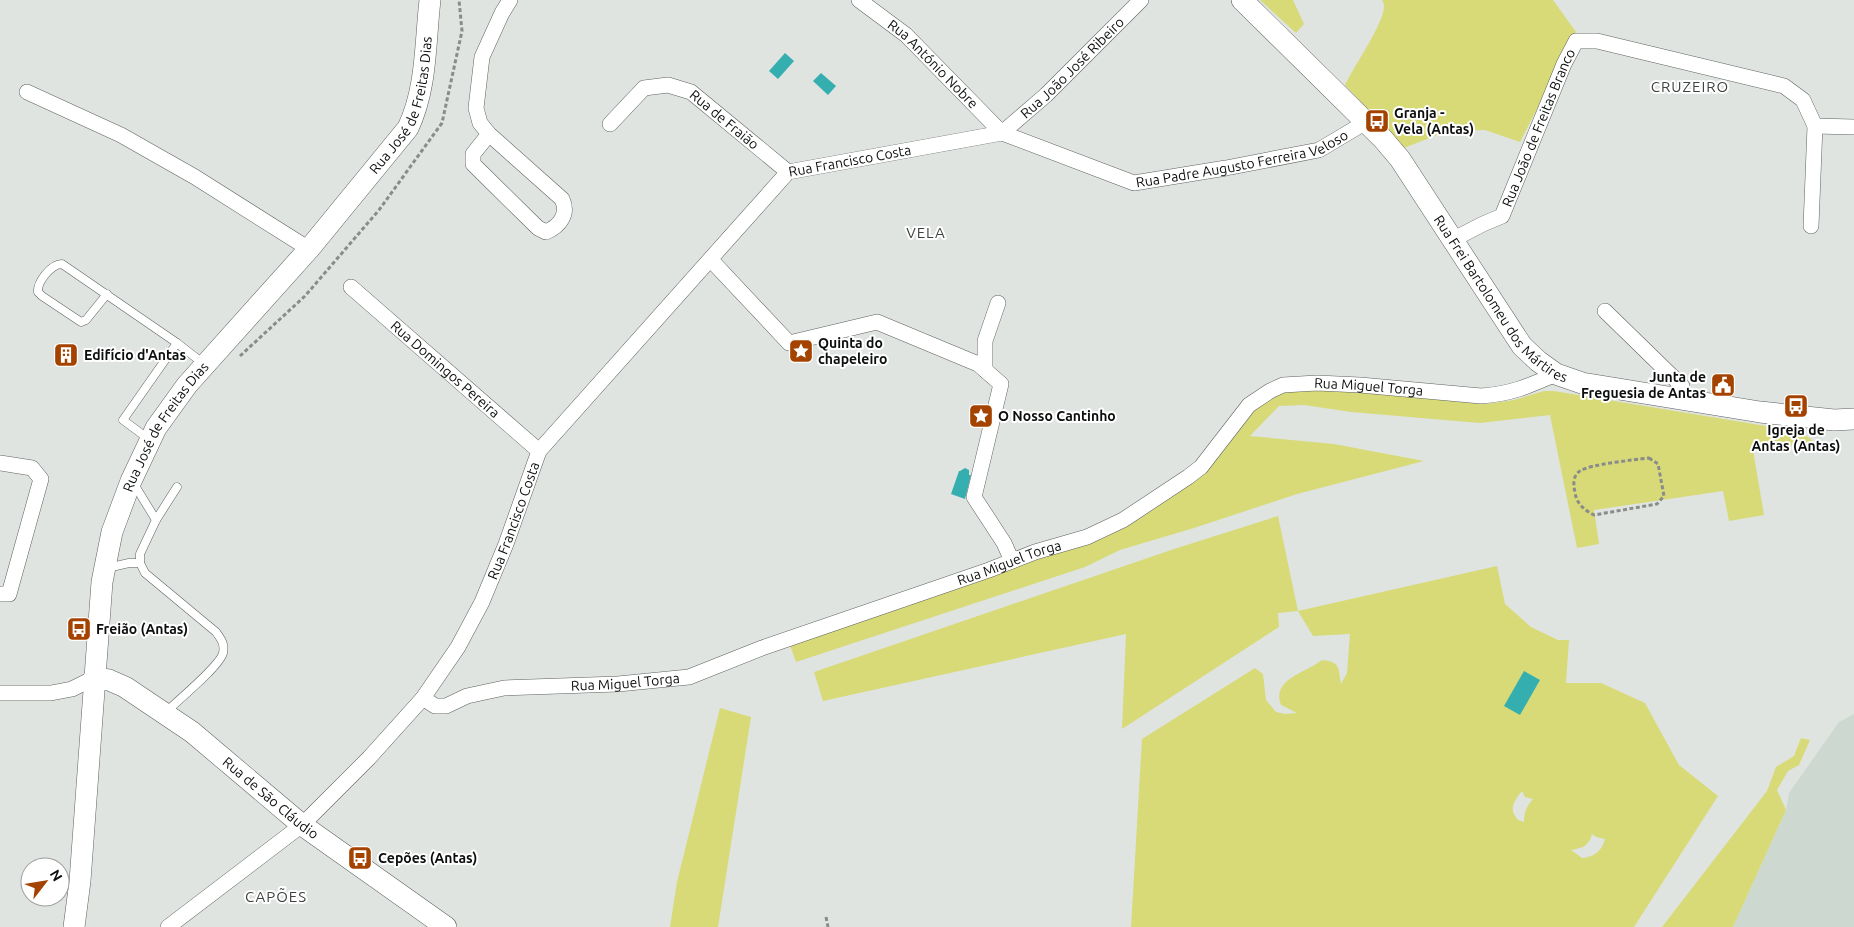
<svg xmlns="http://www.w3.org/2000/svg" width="1854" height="927" font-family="Ubuntu,sans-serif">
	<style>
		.built { fill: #cdd8d0 }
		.green { fill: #d8da77; fill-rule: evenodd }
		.water { fill: #35aeb0 }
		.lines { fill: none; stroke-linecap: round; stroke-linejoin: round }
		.lane-casing { stroke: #5e625f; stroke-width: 9 }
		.street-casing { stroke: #5e625f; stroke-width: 16 }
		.secondary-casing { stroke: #5e625f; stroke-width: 22 }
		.path { stroke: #898c8a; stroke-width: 3; stroke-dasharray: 4 2.5; stroke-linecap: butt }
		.lane { stroke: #fff; stroke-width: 8 }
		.street { stroke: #fff; stroke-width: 15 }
		.secondary { stroke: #fff; stroke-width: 21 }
		.labels { text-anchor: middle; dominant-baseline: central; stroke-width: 4; stroke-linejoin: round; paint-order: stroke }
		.street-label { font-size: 14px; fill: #0c0e0d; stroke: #fff }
		.poi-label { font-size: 14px; font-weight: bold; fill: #0c0e0d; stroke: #fff; text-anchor: start }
		.neighbourhood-label { font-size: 15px; letter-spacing: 1px; fill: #3e423f; stroke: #fff }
	</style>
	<rect width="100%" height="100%" fill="#dfe4e0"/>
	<!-- built -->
	<path class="built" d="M1854,714V927H1733L1786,810L1789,793L1839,722Z"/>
	<!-- green -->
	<g class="green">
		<path d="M1260,0H1293L1304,24L1296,33Z"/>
		<path d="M1382,0H1553L1576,32L1520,142L1485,130L1447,131L1404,148L1345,85C1354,66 1383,25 1384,7C1385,6 1383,2 1382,0Z"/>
		<path d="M1302,389L1370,393L1486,404L1514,400L1544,391H1554L1778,428C1791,431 1805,432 1814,442V446L1752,444L1764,515L1729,521L1723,491L1594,510L1599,544L1577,548L1550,415L1480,423L1351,412L1304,405L1279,406L1250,436L1334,444L1424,461L1297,494L1194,528L1120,550L1085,567L796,662L790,645L1038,557L1089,544L1108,536L1171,496L1251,409L1288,390Z"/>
		<path d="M1278,516L1298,611L1497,566L1505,604L1531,627L1558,640H1569L1566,683H1601L1645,703L1679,765L1718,796L1634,927H1131L1142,739L1255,668L1263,674L1266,700L1276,712L1285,714L1297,713L1281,705C1271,679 1306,673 1322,660C1341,662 1338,668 1341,684L1347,673L1350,634L1313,636L1298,611L1278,613L1279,627L1122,729L1126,634L823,701L814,672L1174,549ZM1522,791L1525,797L1533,799C1526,807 1524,812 1524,822L1518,820C1508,809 1514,801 1522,791ZM1592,834L1596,837L1605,839C1602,851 1594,857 1582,858L1571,850C1583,848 1589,846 1592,834Z"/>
		<path d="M720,708L751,717L718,927H670L677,882Z"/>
		<path d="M1801,738L1810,740L1799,765L1788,771L1777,790L1786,810L1733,927H1662L1767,791L1776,767L1794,756Z"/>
	</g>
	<!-- water -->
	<g class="water">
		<path d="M785,53L794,61L778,79L769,71Z"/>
		<path d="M821,73L836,86L828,95L813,81Z"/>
		<path d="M965,468L969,470V475H971L965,499L951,494L959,471H960Z"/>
		<path d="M1524,671L1540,680L1520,715L1504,706Z"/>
	</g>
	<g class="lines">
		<defs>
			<g id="lane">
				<path d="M107,294L86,320L81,322L42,296L38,292C37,282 51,264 62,264L177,343"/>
				<path d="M150,440L123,420L177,343L204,364"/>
				<path d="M134,484L156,520L140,554V563L145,573L216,632C221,639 225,644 223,653C220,666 177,701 166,712"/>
				<path d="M156,520L177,487"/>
				<path d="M107,568L129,563H140"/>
			</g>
			<g id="street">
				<path id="s1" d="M859,0L906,35L1002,133L1134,183L1226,168L1319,150L1366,122"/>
				<path d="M27,92L121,135L195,177L309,249"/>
				<path id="s2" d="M610,124L644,88L668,85L691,92L788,172"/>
				<path d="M1815,126L1854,127"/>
				<path id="s3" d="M1002,133L1046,95L1141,0"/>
				<path d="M489,134L473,154V164L538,228L546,232C560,226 569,214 562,199L489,134L480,123L476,108L482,57L502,13L510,0"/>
				<path id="s4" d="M1452,240L1483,224L1502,216L1564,64L1576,41H1597L1784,86L1803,100L1815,126L1811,226"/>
				<path d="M711,260L789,343L877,322L978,364L1001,384L974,497L1004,543L1012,561"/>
				<path id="s5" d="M351,287L539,451"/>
				<path d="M1605,311L1682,386L1683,400"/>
				<path d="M985,370V341L998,303"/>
				<path d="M0,463L32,468L41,479L9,594H0"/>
				<path d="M0,693H51L72,689L94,678"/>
				<path id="s6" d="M423,698L435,706H446L467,696L504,688L618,684L689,677L762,648L989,570L1035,552L1087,537L1123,520L1188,477L1201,467L1249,405L1270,391L1283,385L1317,383L1360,385L1481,396C1511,394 1529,386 1556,374"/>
				<path id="s7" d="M168,927L302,825L369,758L423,698L458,647L482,602L506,544L539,451L788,172L1002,133"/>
			</g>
			<g id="secondary">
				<path id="s8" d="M1242,0L1383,139L1400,159L1522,346L1538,361L1556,374L1582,383L1760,412L1834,420L1854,419"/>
				<path id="s9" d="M94,678L109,680L125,687L192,732L302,825L446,927"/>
				<path id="s10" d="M74,927L80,881L102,582L112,532L131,481L156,428L187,385L309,249L408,128C427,88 425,43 430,0"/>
			</g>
		</defs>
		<!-- lane casing -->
		<use href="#lane" class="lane-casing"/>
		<!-- street casing -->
		<use href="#street" class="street-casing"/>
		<!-- secondary casing -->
		<use href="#secondary" class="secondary-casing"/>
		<!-- path -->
		<g class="path">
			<path d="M240,356L305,296L379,210L442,123L462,31L459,0"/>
			<path d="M1649,458L1658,464L1664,496L1657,504L1594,515C1584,510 1576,503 1575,492C1573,485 1573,475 1580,471C1590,464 1634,460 1649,458Z"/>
			<path d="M826,917L828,927"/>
		</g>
		<!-- lane -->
		<use href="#lane" class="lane"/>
		<!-- street -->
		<use href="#street" class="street"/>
		<!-- secondary -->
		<use href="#secondary" class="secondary"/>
	</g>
	<!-- icons -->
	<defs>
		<symbol id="bus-square" viewBox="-11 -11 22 22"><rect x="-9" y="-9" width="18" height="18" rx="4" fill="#a44200" stroke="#fff"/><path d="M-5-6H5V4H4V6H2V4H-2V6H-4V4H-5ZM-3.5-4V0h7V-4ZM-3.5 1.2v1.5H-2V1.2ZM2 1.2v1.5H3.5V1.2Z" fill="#fff"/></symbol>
		<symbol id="sight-square" viewBox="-11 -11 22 22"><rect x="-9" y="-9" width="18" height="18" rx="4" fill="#a44200" stroke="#fff"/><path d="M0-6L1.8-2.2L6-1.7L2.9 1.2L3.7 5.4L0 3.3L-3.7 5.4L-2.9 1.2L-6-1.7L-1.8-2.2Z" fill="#fff"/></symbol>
		<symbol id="building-square" viewBox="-11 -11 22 22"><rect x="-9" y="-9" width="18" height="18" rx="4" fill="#a44200" stroke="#fff"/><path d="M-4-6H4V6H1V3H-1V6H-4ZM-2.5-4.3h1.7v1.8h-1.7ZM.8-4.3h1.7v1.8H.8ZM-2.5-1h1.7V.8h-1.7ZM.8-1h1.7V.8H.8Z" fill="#fff"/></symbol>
		<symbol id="civic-square" viewBox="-11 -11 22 22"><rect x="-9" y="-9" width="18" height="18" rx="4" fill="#a44200" stroke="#fff"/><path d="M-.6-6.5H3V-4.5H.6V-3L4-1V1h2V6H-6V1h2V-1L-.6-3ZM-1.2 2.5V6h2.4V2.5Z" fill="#fff"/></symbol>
	</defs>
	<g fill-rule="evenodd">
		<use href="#bus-square" x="1363" y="107" width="28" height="28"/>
		<use href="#sight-square" x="787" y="337" width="28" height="28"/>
		<use href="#building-square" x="52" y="341" width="28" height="28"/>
		<use href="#civic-square" x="1709" y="371" width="28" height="28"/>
		<use href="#bus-square" x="1782" y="392" width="28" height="28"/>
		<use href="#sight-square" x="967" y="402" width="28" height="28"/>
		<use href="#bus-square" x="65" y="615" width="28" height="28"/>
		<use href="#bus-square" x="346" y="844" width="28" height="28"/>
	</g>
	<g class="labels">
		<!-- street labels -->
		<g class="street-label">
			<text stroke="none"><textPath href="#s1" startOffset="98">Rua António Nobre</textPath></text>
			<text stroke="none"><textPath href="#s3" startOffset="96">Rua João José Ribeiro</textPath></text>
			<text stroke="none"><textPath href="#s10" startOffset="921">Rua José de Freitas Dias</textPath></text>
			<text stroke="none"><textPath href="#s2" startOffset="141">Rua de Fraião</textPath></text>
			<text stroke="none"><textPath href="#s4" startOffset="151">Rua João de Freitas Branco</textPath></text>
			<text stroke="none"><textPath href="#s1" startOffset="448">Rua Padre Augusto Ferreira Veloso</textPath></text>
			<text stroke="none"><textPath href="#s7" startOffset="1055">Rua Francisco Costa</textPath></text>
			<text stroke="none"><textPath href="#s8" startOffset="398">Rua Frei Bartolomeu dos Mártires</textPath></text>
			<text stroke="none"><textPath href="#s5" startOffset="125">Rua Domingos Pereira</textPath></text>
			<text stroke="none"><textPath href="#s6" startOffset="1032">Rua Miguel Torga</textPath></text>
			<text stroke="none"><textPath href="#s10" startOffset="516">Rua José de Freitas Dias</textPath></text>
			<text stroke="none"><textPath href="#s7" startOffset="544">Rua Francisco Costa</textPath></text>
			<text stroke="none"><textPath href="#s6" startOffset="612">Rua Miguel Torga</textPath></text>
			<text stroke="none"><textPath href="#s6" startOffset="208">Rua Miguel Torga</textPath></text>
			<text stroke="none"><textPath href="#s9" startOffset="216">Rua de São Cláudio</textPath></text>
		</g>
		<!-- poi labels -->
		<g class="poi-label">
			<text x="1394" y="113">Granja -<tspan x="1394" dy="16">Vela (Antas)</tspan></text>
			<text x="818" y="343">Quinta do<tspan x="818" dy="16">chapeleiro</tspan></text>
			<text x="84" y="355">Edifício d'Antas</text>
			<text x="1706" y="377" text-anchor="end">Junta de<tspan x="1706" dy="16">Freguesia de Antas</tspan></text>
			<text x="998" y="416">O Nosso Cantinho</text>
			<text x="1796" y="430" text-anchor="middle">Igreja de<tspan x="1796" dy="16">Antas (Antas)</tspan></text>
			<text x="96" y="629">Freião (Antas)</text>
			<text x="378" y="858">Cepões (Antas)</text>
		</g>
		<!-- neighbourhood labels -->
		<g class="neighbourhood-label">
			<text x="1690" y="86">CRUZEIRO</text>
			<text x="926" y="232">VELA</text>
			<text x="276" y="896">CAPÕES</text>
		</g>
	</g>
	<!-- north arrow -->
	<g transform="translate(45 882) rotate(59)"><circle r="24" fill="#ffffff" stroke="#9e9f9e"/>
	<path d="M0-4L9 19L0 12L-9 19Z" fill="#a44200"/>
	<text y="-8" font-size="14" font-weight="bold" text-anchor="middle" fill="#0c0e0d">N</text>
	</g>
</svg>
